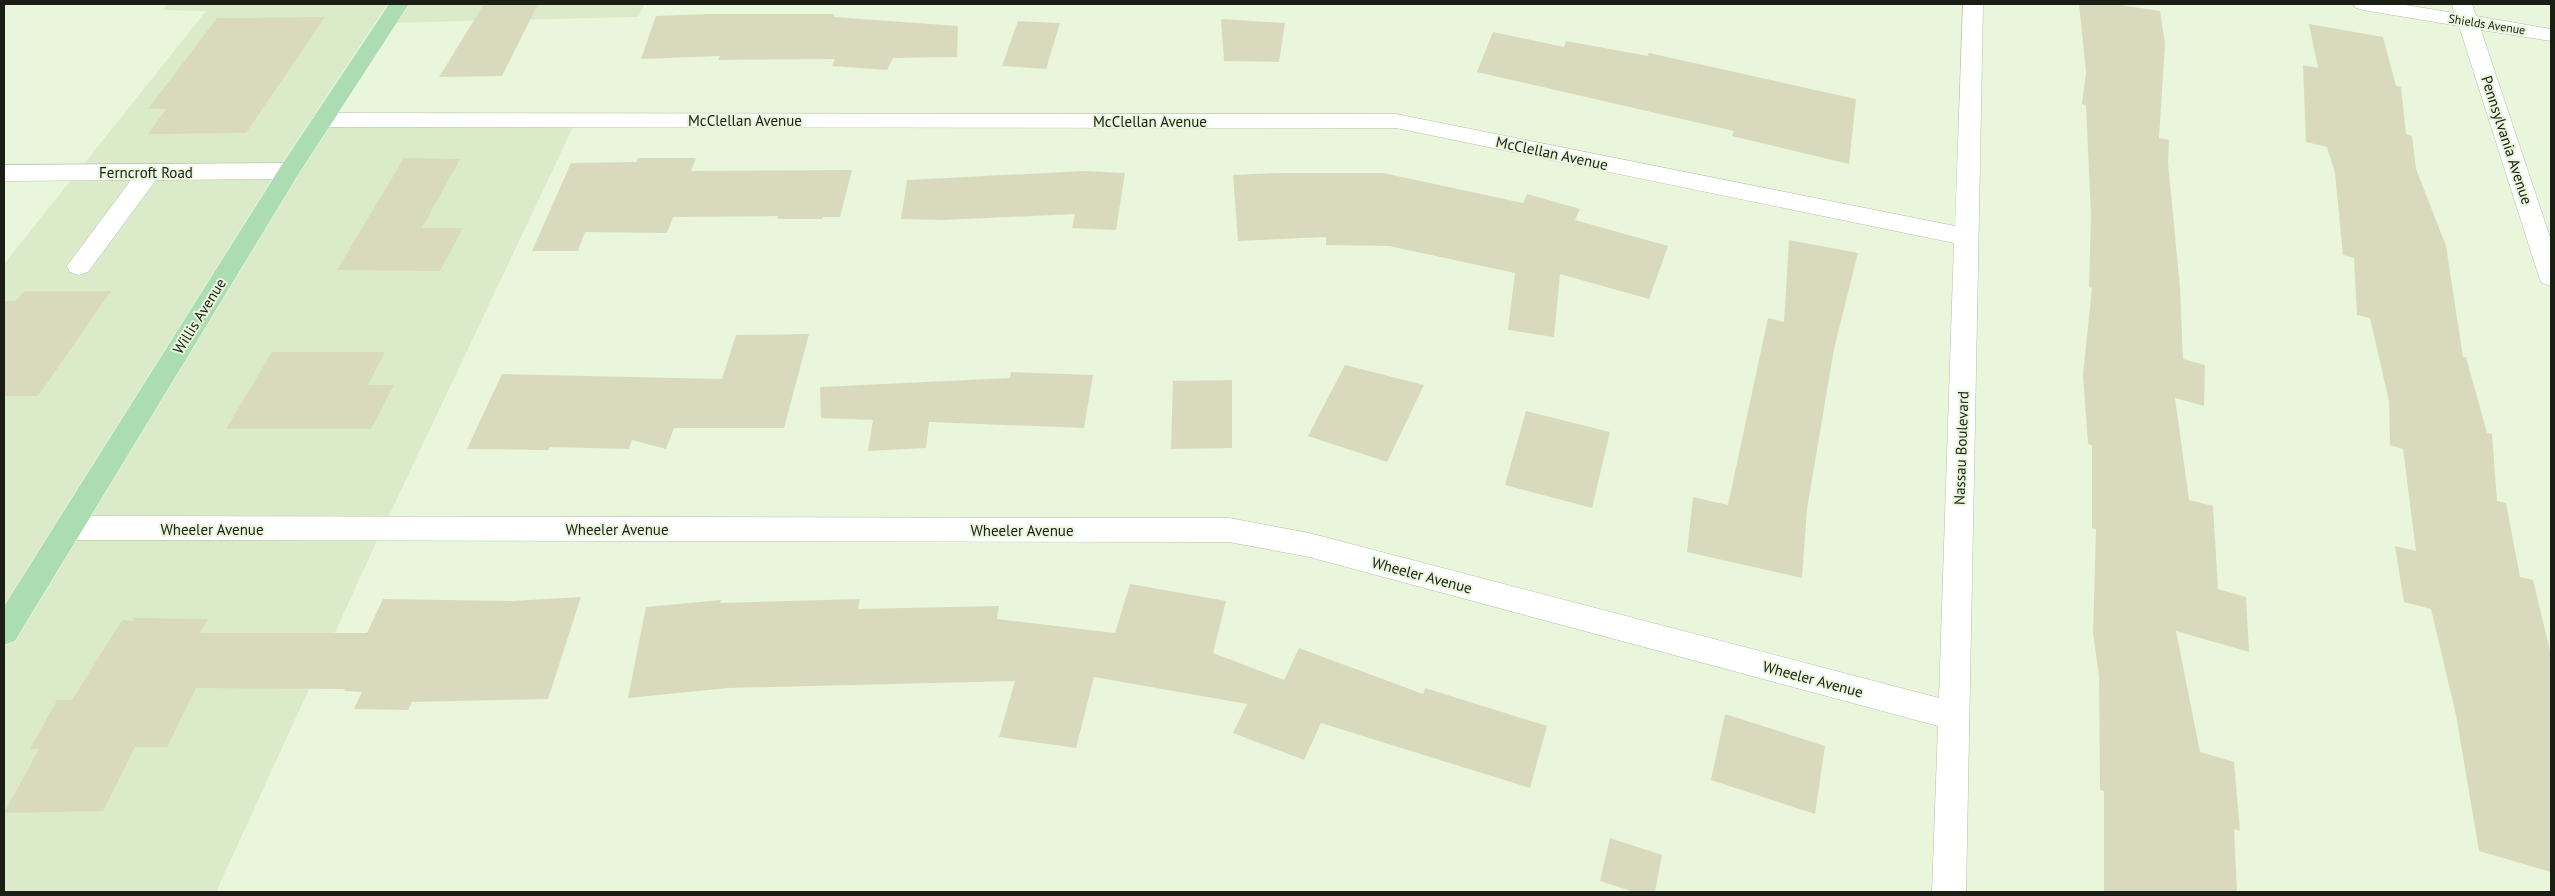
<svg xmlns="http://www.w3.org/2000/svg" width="2555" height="896" font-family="'PT Sans',sans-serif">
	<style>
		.built { fill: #dbebc9 }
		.building { fill: #d9dabd }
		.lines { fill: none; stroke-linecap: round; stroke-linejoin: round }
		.minor-casing { stroke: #b4c0a6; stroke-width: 1 }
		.major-casing { stroke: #fff; stroke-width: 1 }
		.minor { fill: #fff; fill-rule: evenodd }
		.major { fill: #acdcb2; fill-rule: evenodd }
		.labels { text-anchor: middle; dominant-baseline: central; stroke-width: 4; stroke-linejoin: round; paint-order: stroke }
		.far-street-label { font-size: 12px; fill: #1a1e15; stroke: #e9f6db }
		.street-label { font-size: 15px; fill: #1a1e15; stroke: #e9f6db }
	</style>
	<rect width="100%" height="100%" fill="#e9f6db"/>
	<!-- built -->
	<path class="built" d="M167,4H645L638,17L386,23L325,117L575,123L376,543L216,892H4V264L206,11L163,10Z"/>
	<!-- building -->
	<g class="building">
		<path d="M484,4H538L502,76L439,77Z"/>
		<path d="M2079,4H2113L2160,11L2165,44L2159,138L2169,140L2168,163L2180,288L2183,359L2205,365L2204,406L2175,398L2189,500L2213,506L2218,589L2246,597L2249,652L2176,631L2200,752L2234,762L2240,831L2234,829L2237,892H2104V791L2100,790L2099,676L2093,633L2096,529L2092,528V445L2088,444L2083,375L2092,288L2089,287L2091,216L2086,105L2082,104L2086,72Z"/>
		<path d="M707,14H834V17L958,26L957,57L893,58L887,70L832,66L835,59L718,60L720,56L641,59L656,16Z"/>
		<path d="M325,17L246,133L148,134L166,109H148L217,18Z"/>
		<path d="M1221,19L1285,23L1279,62L1224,61Z"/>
		<path d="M1018,21L1060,23L1046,69L1002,66Z"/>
		<path d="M2309,24L2383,37L2396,86L2401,87L2406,134L2412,136L2416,169L2446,246L2463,357H2466L2487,433L2492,434L2497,501L2506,503L2520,577L2533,580L2551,655V872L2479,851L2456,715L2431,609L2404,602L2395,546L2416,551L2403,449L2390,445L2389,401L2370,318L2357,315L2354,258L2343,255L2335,173L2327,147L2306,142L2303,65L2318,68Z"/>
		<path d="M1493,32L1564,47L1566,41L1648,56L1649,53L1856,99L1849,164L1732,136L1734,131L1477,72Z"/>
		<path d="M404,158L460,159L422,228H463L440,271L337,270Z"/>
		<path d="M638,158H696L691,171L852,170L840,217H823L822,219H777L778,216L673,217L667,233L585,232L578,251H532L571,163L636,162Z"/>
		<path d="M1084,171L1125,173L1116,230L1072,228L1075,214L942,220L901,219L907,180Z"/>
		<path d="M1277,173H1383L1523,203L1527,194L1580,209L1575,220L1668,246L1649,299L1560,274L1554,337L1508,330L1515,273L1389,246L1326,245V237L1238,241L1233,175Z"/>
		<path d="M1789,240L1858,253L1834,349L1807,509L1802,578L1687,552L1693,497L1728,505L1768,318L1784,322Z"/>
		<path d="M24,291H111L38,396H4V301H16Z"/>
		<path d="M809,334L784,428H674L666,449L632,440L629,449L550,447L548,450L467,449L502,374L722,379L736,335Z"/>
		<path d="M272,352H385L368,385H394L371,429H226Z"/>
		<path d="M1345,365L1424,385L1387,462L1308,436Z"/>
		<path d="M1011,372L1093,375L1084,428L929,422L926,448L868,451L873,420L821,418L820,387L1010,378Z"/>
		<path d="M1232,380V448L1171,449L1173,381Z"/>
		<path d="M1526,411L1610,432L1592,508L1505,485Z"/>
		<path d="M1130,584L1226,601L1213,653L1284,680L1299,648L1423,694L1425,688L1547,726L1530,788L1321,723L1304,760L1233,733L1247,704L1094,677L1076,748L999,737L1015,681L728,688L628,698L646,607L721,600L720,603L860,599L858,609L999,606L997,619L1115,633Z"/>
		<path d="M581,597L548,699L412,702L408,710L354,709L362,692L344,691L345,689L196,688L167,747H135L103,811L4,813L39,749H30L57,700H72L122,620L132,621L134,618L208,619L200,633H367L383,599L512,601Z"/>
		<path d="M1725,714L1825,746L1815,814L1711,780Z"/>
		<path d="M1610,838L1662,855L1655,892H1634L1600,881Z"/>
	</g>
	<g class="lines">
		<defs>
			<g id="minor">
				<path d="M1963,4H1983L1966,892H1932L1938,726L1309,557L1229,542L68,540L58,536L54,528L58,520L68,516L1229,518L1309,533L1939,698L1954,243L1396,128L322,127L314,125L311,120L314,115L322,113L1396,114L1955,226Z"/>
				<path d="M2353,4H2400L2454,13L2452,4H2472L2476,16L2551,29V41L2481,30L2551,240V286L2542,283L2539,277L2459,26L2363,10L2356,8Z"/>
				<path d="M289,163L297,166L301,171L297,176L289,179L156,180L88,272L79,275L70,272L67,266L131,180L4,181V165Z"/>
			</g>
			<path id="major" d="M389,4H409L298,175L15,641L4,645V606L281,166Z"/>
		</defs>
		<!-- minor casing -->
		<use href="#minor" class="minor-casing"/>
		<!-- major casing -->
		<use href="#major" class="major-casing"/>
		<!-- minor -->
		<use href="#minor" class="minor"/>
		<!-- major -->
		<use href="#major" class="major"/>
	</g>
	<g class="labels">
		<!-- far-street labels -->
		<g class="far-street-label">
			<text transform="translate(2487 24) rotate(9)">Shields Avenue</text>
		</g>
		<!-- street labels -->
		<g class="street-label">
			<text x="745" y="120">McClellan Avenue</text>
			<text x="1150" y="121">McClellan Avenue</text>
			<text transform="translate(2507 140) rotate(72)">Pennsylvania Avenue</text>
			<text transform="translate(1552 153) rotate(12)">McClellan Avenue</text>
			<text x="146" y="172">Ferncroft Road</text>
			<text transform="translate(199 316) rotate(-58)">Willis Avenue</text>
			<text transform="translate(1961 448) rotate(-88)">Nassau Boulevard</text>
			<text x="212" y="529">Wheeler Avenue</text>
			<text x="617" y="529">Wheeler Avenue</text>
			<text x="1022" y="530">Wheeler Avenue</text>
			<text transform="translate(1422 575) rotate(15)">Wheeler Avenue</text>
			<text transform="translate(1813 679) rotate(15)">Wheeler Avenue</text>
		</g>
	</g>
	<!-- border -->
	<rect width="2555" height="896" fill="none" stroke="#1a1e15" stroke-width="10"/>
</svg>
